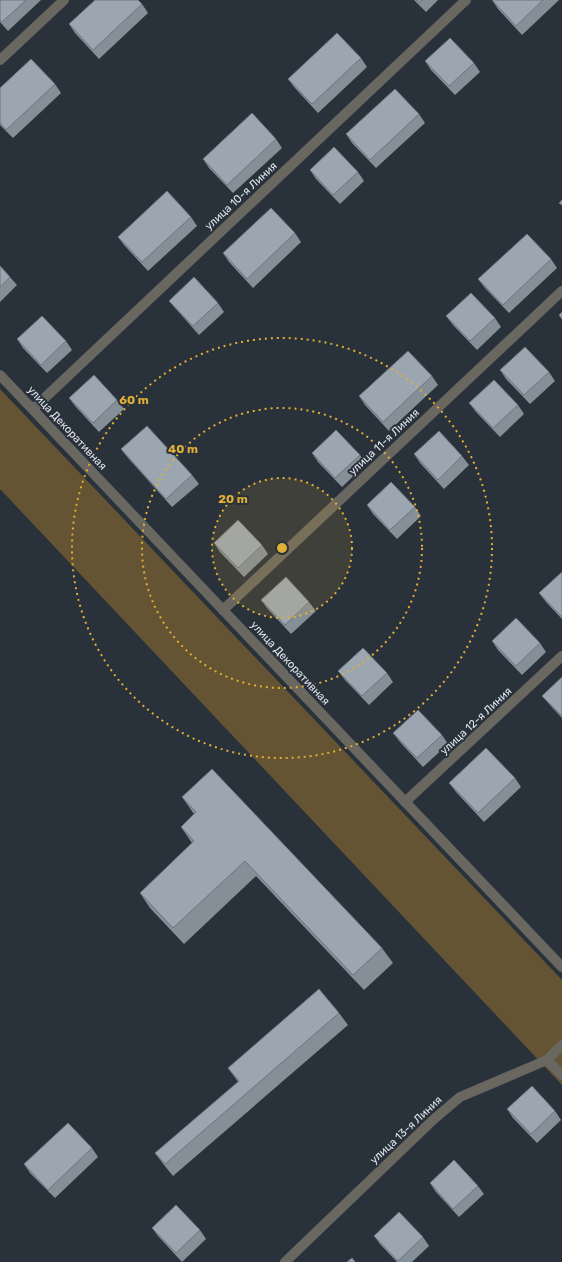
<svg xmlns="http://www.w3.org/2000/svg" width="562" height="1262" font-family="Rubik,sans-serif">
	<style>
		.green { fill: #645434 }
		.lines { fill: none; stroke-linecap: round; stroke-linejoin: round }
		.minor { stroke: #6a6761; stroke-width: 10 }
		.wall { fill: #858f98 }
		.building { fill: #9ba6b1; stroke: #6c747c }
		.ring { fill: none; stroke: #e1af34; stroke-width: 2; stroke-dasharray: 2 4 }
		.labels { text-anchor: middle; dominant-baseline: central; stroke-width: 4; stroke-linejoin: round; paint-order: stroke }
		.street-label { font-size: 11px; fill: #dfe5eb; stroke: #29323b }
		.centre { fill: #e1af34; stroke: #29323b; stroke-width: 2 }
		.ring-label { font-size: 12px; text-anchor: middle; font-weight: bold; fill: #e1af34; stroke: #29323b; stroke-width: 4; stroke-linejoin: round; paint-order: stroke }
	</style>
	<rect width="100%" height="100%" fill="#29323b"/>
	<!-- green -->
	<path class="green" d="M0,389L562,980V1085L0,489Z"/>
	<g class="lines">
		<!-- minor -->
		<g class="minor">
			<path d="M0,60L64,0"/>
			<path d="M0,375L562,967"/>
			<path d="M33,409L466,0"/>
			<path d="M223,610L562,291"/>
			<path d="M405,802L562,656"/>
			<path d="M547,1060L562,1075"/>
			<path d="M285,1262L434,1119L460,1097L547,1060L562,1045"/>
		</g>
	</g>
	<!-- wall -->
	<g class="wall">
		<path d="M0,0H41L8,31L0,22Z"/>
		<path d="M414,0H438L426,12Z"/>
		<path d="M492,0H559L522,35L498,9Z"/>
		<path d="M142,4L148,13L99,59L75,33L69,24Z"/>
		<path d="M361,58L367,67L318,113L294,87L288,79Z"/>
		<path d="M425,61L474,63L480,72L455,95L431,70Z"/>
		<path d="M55,84L61,93L13,138L0,125V88Z"/>
		<path d="M419,114L425,123L376,168L352,143L346,134Z"/>
		<path d="M276,139L282,148L233,193L209,168L203,159Z"/>
		<path d="M310,170L358,172L364,181L340,204L316,179Z"/>
		<path d="M191,217L197,226L148,271L124,245L118,237Z"/>
		<path d="M295,233L301,242L253,288L229,262L223,253Z"/>
		<path d="M551,259L557,268L509,313L485,288L478,279Z"/>
		<path d="M0,266L10,277L17,285L0,302Z"/>
		<path d="M169,301L218,303L224,312L199,335L176,309Z"/>
		<path d="M446,316L495,318L501,327L477,350L453,325Z"/>
		<path d="M17,339L66,341L72,350L47,373L23,348Z"/>
		<path d="M500,370L549,372L555,381L530,404L506,379Z"/>
		<path d="M432,376L438,385L389,431L365,405L359,396Z"/>
		<path d="M69,398L117,400L124,409L99,432L75,406Z"/>
		<path d="M469,403L518,405L524,414L500,437L476,412Z"/>
		<path d="M121,449L192,475L199,484L172,507L128,458Z"/>
		<path d="M312,453L360,455L366,464L342,487L318,462Z"/>
		<path d="M414,454L462,456L469,465L444,489L420,463Z"/>
		<path d="M367,505L415,507L421,516L397,539L373,514Z"/>
		<path d="M214,543L262,545L268,554L244,577L220,552Z"/>
		<path d="M562,572V619L546,602L539,593Z"/>
		<path d="M261,600L309,602L316,611L291,634L267,608Z"/>
		<path d="M492,641L540,643L546,652L522,675L498,650Z"/>
		<path d="M338,671L387,673L393,682L369,705L345,680Z"/>
		<path d="M562,677V718L549,704L542,696Z"/>
		<path d="M393,733L442,735L448,744L423,767L400,742Z"/>
		<path d="M515,778L521,787L484,822L456,792L449,783Z"/>
		<path d="M182,797L382,948L393,963L364,990L256,876L184,944L150,908L140,893L192,843L181,827L194,814Z"/>
		<path d="M339,1013L348,1025L173,1176L164,1165L155,1153L238,1082L228,1068Z"/>
		<path d="M507,1109L555,1111L561,1120L537,1143L513,1118Z"/>
		<path d="M92,1148L98,1157L55,1198L30,1173L24,1164Z"/>
		<path d="M430,1183L478,1186L484,1194L459,1217L436,1192Z"/>
		<path d="M152,1228L200,1230L206,1239L182,1262L158,1236Z"/>
		<path d="M374,1236L423,1237L429,1246L412,1262H397L380,1244Z"/>
	</g>
	<!-- building -->
	<g class="building">
		<path d="M0,0H26L2,22L0,20Z"/>
		<path d="M95,0H138L142,4L93,50L69,24Z"/>
		<path d="M416,0H423L419,3Z"/>
		<path d="M492,0H543L516,26Z"/>
		<path d="M337,33L361,58L312,104L288,79Z"/>
		<path d="M450,38L474,63L449,86L425,61Z"/>
		<path d="M31,59L55,84L6,130L0,123V88Z"/>
		<path d="M395,89L419,114L370,160L346,134Z"/>
		<path d="M252,113L276,139L227,185L203,159Z"/>
		<path d="M334,147L358,172L333,195L310,170Z"/>
		<path d="M167,191L191,217L142,262L118,237Z"/>
		<path d="M562,200V205L559,203Z"/>
		<path d="M271,208L295,233L247,279L223,253Z"/>
		<path d="M527,234L551,259L503,305L478,279Z"/>
		<path d="M0,266L10,277L0,287Z"/>
		<path d="M194,277L218,303L193,326L169,301Z"/>
		<path d="M471,293L495,318L470,341L446,316Z"/>
		<path d="M562,312V319L559,315Z"/>
		<path d="M42,316L66,341L41,365L17,339Z"/>
		<path d="M525,347L549,372L524,395L500,370Z"/>
		<path d="M408,351L432,376L383,422L359,396Z"/>
		<path d="M94,375L117,400L93,423L69,398Z"/>
		<path d="M494,380L518,405L493,428L469,403Z"/>
		<path d="M147,426L192,475L166,499L121,449Z"/>
		<path d="M336,430L360,455L335,478L312,453Z"/>
		<path d="M439,431L462,456L438,480L414,454Z"/>
		<path d="M391,482L415,507L390,530L367,505Z"/>
		<path d="M238,520L262,545L238,568L214,543Z"/>
		<path d="M562,572V617L539,593Z"/>
		<path d="M286,577L309,602L285,625L261,600Z"/>
		<path d="M516,618L540,643L516,666L492,641Z"/>
		<path d="M363,648L387,673L362,696L338,671Z"/>
		<path d="M562,677V716L542,696Z"/>
		<path d="M418,710L442,735L417,758L393,733Z"/>
		<path d="M486,748L515,778L478,813L449,783Z"/>
		<path d="M212,769L382,948L353,975L245,861L173,928L140,893L194,841L181,827L196,812L182,797Z"/>
		<path d="M319,989L339,1013L165,1164L155,1153L239,1081L228,1068Z"/>
		<path d="M532,1086L555,1111L531,1134L507,1109Z"/>
		<path d="M68,1123L92,1148L48,1190L24,1164Z"/>
		<path d="M454,1160L478,1186L453,1209L430,1183Z"/>
		<path d="M176,1205L200,1230L176,1253L152,1228Z"/>
		<path d="M399,1212L423,1237L398,1261L374,1236Z"/>
		<path d="M352,1258L355,1262H347Z"/>
	</g>
	<!-- distance rings -->
	<circle cx="282" cy="548" r="70" fill="#e1af34" fill-opacity=".12"/>
	<g class="ring">
		<circle cx="282" cy="548" r="70"/>
		<circle cx="282" cy="548" r="140"/>
		<circle cx="282" cy="548" r="210"/>
	</g>
	<g class="labels">
		<!-- street labels -->
		<g class="street-label">
			<text transform="translate(241 196) rotate(-43)">улица 10-я Линия</text>
			<text transform="translate(67 428) rotate(47)">улица Декоративная</text>
			<text transform="translate(384 442) rotate(-43)">улица 11-я Линия</text>
			<text transform="translate(290 663) rotate(47)">улица Декоративная</text>
			<text transform="translate(476 721) rotate(-43)">улица 12-я Линия</text>
			<text transform="translate(406 1130) rotate(-43)">улица 13-я Линия</text>
		</g>
	</g>
	<circle cx="282" cy="548" r="6" class="centre"/>
	<g class="ring-label">
		<text x="134" y="404">60 m</text>
		<text x="183" y="453">40 m</text>
		<text x="233" y="503">20 m</text>
	</g>
</svg>
